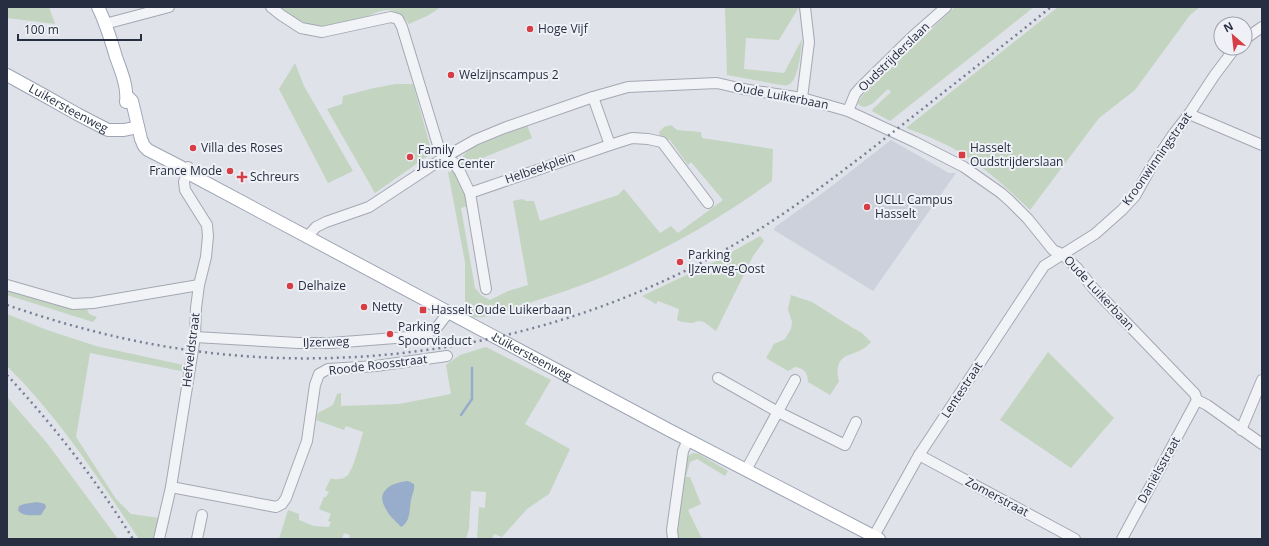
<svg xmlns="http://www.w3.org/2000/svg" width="1269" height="546" font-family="'Open Sans',sans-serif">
<rect width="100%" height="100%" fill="#dfe2e9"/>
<!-- built -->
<polygon fill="#cdd1db" points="891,140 949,173 956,173 873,291 774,230 775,227 824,192"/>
<!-- green -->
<g fill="#c3d4c0">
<polygon points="7,7 49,7 55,24 7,18"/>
<path d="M281,7H441L429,15L409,24C404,17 398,11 389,10C381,9 371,15 363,18C332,30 306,31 281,7Z"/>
<path d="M725,7H799L779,40L746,38L744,69L784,73L802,39C801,50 799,81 788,85C786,86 783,85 781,85L727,75Z"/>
<polygon points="955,7 1034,7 890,121 872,111 873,109 891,92 888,89 872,104 864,107 859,105 858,102 866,91"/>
<path d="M1058,7H1200L1190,15L1135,90L1099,118L1030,210C1010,191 990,172 967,157C951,145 925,135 906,128Z"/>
<polygon points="295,63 304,86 353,171 328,183 279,89"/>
<polygon points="396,84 413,84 432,153 375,193 327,109 342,104 343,96 374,88"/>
<path d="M527,125L532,138L465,165L462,164L461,160C464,153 469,150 476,146Z"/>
<path d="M671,125L677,130L701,132L702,138L773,149L772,181C716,222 655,256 590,282C572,289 553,295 535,301C523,305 482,322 471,316C469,315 466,311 465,310V262L448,172L456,171L463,187L468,206L461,208L475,288L481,295L490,300L508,291L528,285L513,201L522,199L526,201H534L540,221L618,195L624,189L660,233L671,226L678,233L723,200L691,162L688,165L670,140L660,137L659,132L664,127Z"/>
<polygon points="760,236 764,241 753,256 716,331 704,322 698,321 692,323 682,322 677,320 679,309 658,301 656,304 642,296 716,261"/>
<polygon points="7,288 72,308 87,309 89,314 97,317 93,322 7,295"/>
<path d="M791,295L812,302L853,328L862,333L871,342C868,345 865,348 861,350C858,352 853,353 849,355C837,359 836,370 839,381L830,395L808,382C808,373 804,368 795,367L788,371L766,358L774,344L785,339L791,329L792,322L788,309Z"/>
<path d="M7,314L47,330L96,346L188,366L186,372L90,353L76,437L116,499L131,514L160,518L156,539H139C98,478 59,417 7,366Z"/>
<path d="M486,347L551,380L525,424L570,449L549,494L527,509L502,537L494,534L492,539H477L479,507L485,508L486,492L471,491L469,528L466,539H369L366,538L365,539H355L349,537L350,535L344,533L342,539H279L288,510L299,514V520L314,526L329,527L331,522L328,521L331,514L319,509L324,497H326L329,492L325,490L331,478C336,481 344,479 348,475C354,467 360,443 363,432L346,426L344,430L316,420L318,413L333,405L337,394L341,393V406L399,404L451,394L446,365L460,355Z"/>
<polygon points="1048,352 1114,418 1071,468 1000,420"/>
<polygon points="7,397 47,443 118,539 7,539"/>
<polygon points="693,453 699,454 728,471 725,476 697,459 690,462 686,477 690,477 701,504 688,510 702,539 676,539 676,524 685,458"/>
</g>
<!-- water -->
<g fill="#98accb">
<path d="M408,481L414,484C415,490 412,494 411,500C409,510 411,521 401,527C396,521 389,516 386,509C374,491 393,482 408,481Z"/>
<path d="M37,502L45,504L46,507L41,515C33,515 22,517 18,510L19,506L24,504Z"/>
</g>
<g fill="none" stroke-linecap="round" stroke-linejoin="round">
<!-- stream -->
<polyline stroke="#98accb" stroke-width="2.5" points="461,415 472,399 472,368"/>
<!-- minor casing -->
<g stroke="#a4a8b3" stroke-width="12">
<g id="minor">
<polyline points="271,7 281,15 301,28 322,32 391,17 398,19 402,27 438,145 445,157 453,162 460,172 470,193 486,289"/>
<polyline points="105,24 169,7"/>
<polyline points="1245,39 1262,27"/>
<polyline points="593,97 610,145"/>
<polyline points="802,98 809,42 805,7"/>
<polyline points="848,111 855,94 861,87 912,37 946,7"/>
<polyline points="1189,114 1262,145"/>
<polyline points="470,193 610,145 632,138 648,139 662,142 708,203"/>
<polyline points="307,237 316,227 326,222 369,207 445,157 475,140 504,128 593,97 628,87 717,83 743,89 802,98 848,111 915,142 964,167 1001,193 1010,201 1028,219 1053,250 1062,254 1077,268 1094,289 1195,394 1197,400 1207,405 1262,444"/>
<polyline points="7,285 73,304 93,303 199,285"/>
<polyline points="195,337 298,343 331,343 408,337 435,330 448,313"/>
<polyline points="718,378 778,412 845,445 856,422"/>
<polyline points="1241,430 1262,380"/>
<polyline points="919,455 1075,539"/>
<polyline points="746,470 795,380"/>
<polyline points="171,487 276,507 282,504 286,498 307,441 315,385 319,374 328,369 376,366 447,356"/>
<polyline points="874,536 919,455 1044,266 1095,234 1122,210 1135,196 1150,169 1172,136 1189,114 1214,76 1235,48"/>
<polyline points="159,539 171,487 195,337 196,308 199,285 206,257 208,236 207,225 185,190 184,182 188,167"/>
<polyline points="197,539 202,515"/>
<polyline points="673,539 672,530 683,451 688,440"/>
<polyline points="1122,539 1197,400"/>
</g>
</g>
<!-- major casing -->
<g stroke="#9ea5b6" stroke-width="14">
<g id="major">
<path d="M98,7C106,23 111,40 116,57C121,71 128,87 126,102"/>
<path id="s1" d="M7,75L47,97L77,114L108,130H124L138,127"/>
<path id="s2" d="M127,96L132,101L141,139L144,146L148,150L181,167L186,172L669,430L879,539"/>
</g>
</g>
<!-- minor -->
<use href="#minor" stroke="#f2f3f7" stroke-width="10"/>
<!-- major -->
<use href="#major" stroke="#fff" stroke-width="12"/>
<!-- rail -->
<g stroke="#787f94" stroke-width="2.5" stroke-dasharray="2 4" stroke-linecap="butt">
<path d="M7,305C62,324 117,339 175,348C368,379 574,340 742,240C802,204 856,161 911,118C958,81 1005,44 1051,7"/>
<path d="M7,375C54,426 96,480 133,539"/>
</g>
</g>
<!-- markers -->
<g fill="#d63d44" stroke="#eff1f7" stroke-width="1.5">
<circle cx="530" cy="29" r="4"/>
<circle cx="451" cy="75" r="4"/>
<circle cx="193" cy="148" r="4"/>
<rect x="958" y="151" width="8" height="8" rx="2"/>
<circle cx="410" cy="157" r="4"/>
<circle cx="230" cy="171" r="4"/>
<path d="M240 171h4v4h4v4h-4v4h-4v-4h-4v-4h4z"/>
<circle cx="867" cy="207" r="4"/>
<circle cx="680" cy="262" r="4"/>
<circle cx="290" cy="286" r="4"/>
<circle cx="364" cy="307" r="4"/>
<rect x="419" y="306" width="8" height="8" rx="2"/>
<circle cx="390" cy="334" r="4"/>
</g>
<g text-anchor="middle" stroke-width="4" stroke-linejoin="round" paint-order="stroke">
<!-- poi labels -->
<g font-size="12" fill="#272e41" stroke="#eff1f7" text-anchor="start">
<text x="538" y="33">Hoge Vijf</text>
<text x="459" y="79">Welzijnscampus 2</text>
<text x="201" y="152">Villa des Roses</text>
<text x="970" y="152">Hasselt<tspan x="970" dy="14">Oudstrijderslaan</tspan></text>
<text x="418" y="154">Family<tspan x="418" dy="14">Justice Center</tspan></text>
<text x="222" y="175" text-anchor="end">France Mode</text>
<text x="250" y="181">Schreurs</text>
<text x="875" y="204">UCLL Campus<tspan x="875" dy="14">Hasselt</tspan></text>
<text x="688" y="259">Parking<tspan x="688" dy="14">IJzerweg-Oost</tspan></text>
<text x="298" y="290">Delhaize</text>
<text x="372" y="311">Netty</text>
<text x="431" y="314">Hasselt Oude Luikerbaan</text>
<text x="398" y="331">Parking<tspan x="398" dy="14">Spoorviaduct</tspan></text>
</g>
<!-- street labels -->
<g font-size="12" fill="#272e41" stroke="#eff1f7">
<text transform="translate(894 57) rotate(-44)" y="4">Oudstrijderslaan</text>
<text transform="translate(781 96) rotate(11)" y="4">Oude Luikerbaan</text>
<text dy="4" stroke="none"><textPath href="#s1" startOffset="70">Luikersteenweg</textPath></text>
<text transform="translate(1157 159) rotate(-55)" y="4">Kroonwinningstraat</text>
<text transform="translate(540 168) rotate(-19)" y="4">Helbeekplein</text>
<text transform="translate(1099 293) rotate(47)" y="4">Oude Luikerbaan</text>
<text transform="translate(326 342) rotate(-2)" y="4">IJzerweg</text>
<text transform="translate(191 350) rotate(-83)" y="4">Hefveldstraat</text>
<text dy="4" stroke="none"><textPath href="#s2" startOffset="496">Luikersteenweg</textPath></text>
<text transform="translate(378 365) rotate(-7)" y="4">Roode Roosstraat</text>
<text transform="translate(962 390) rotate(-57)" y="4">Lentestraat</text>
<text transform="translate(1159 470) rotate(-61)" y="4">Daniëlsstraat</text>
<text transform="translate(997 497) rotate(28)" y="4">Zomerstraat</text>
</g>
</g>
<!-- border -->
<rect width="1269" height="546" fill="none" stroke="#272e41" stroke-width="16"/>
<!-- north arrow -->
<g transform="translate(1233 36) rotate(332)"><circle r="19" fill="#eff1f7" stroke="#9fa3ae"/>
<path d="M0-3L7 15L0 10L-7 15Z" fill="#d63d44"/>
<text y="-6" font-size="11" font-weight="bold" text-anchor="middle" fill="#272e41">N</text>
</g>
<!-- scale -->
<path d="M18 34v6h123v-6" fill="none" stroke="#272e41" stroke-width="2"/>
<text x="24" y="34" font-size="12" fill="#272e41" stroke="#eff1f7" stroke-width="3" paint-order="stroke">100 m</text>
</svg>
